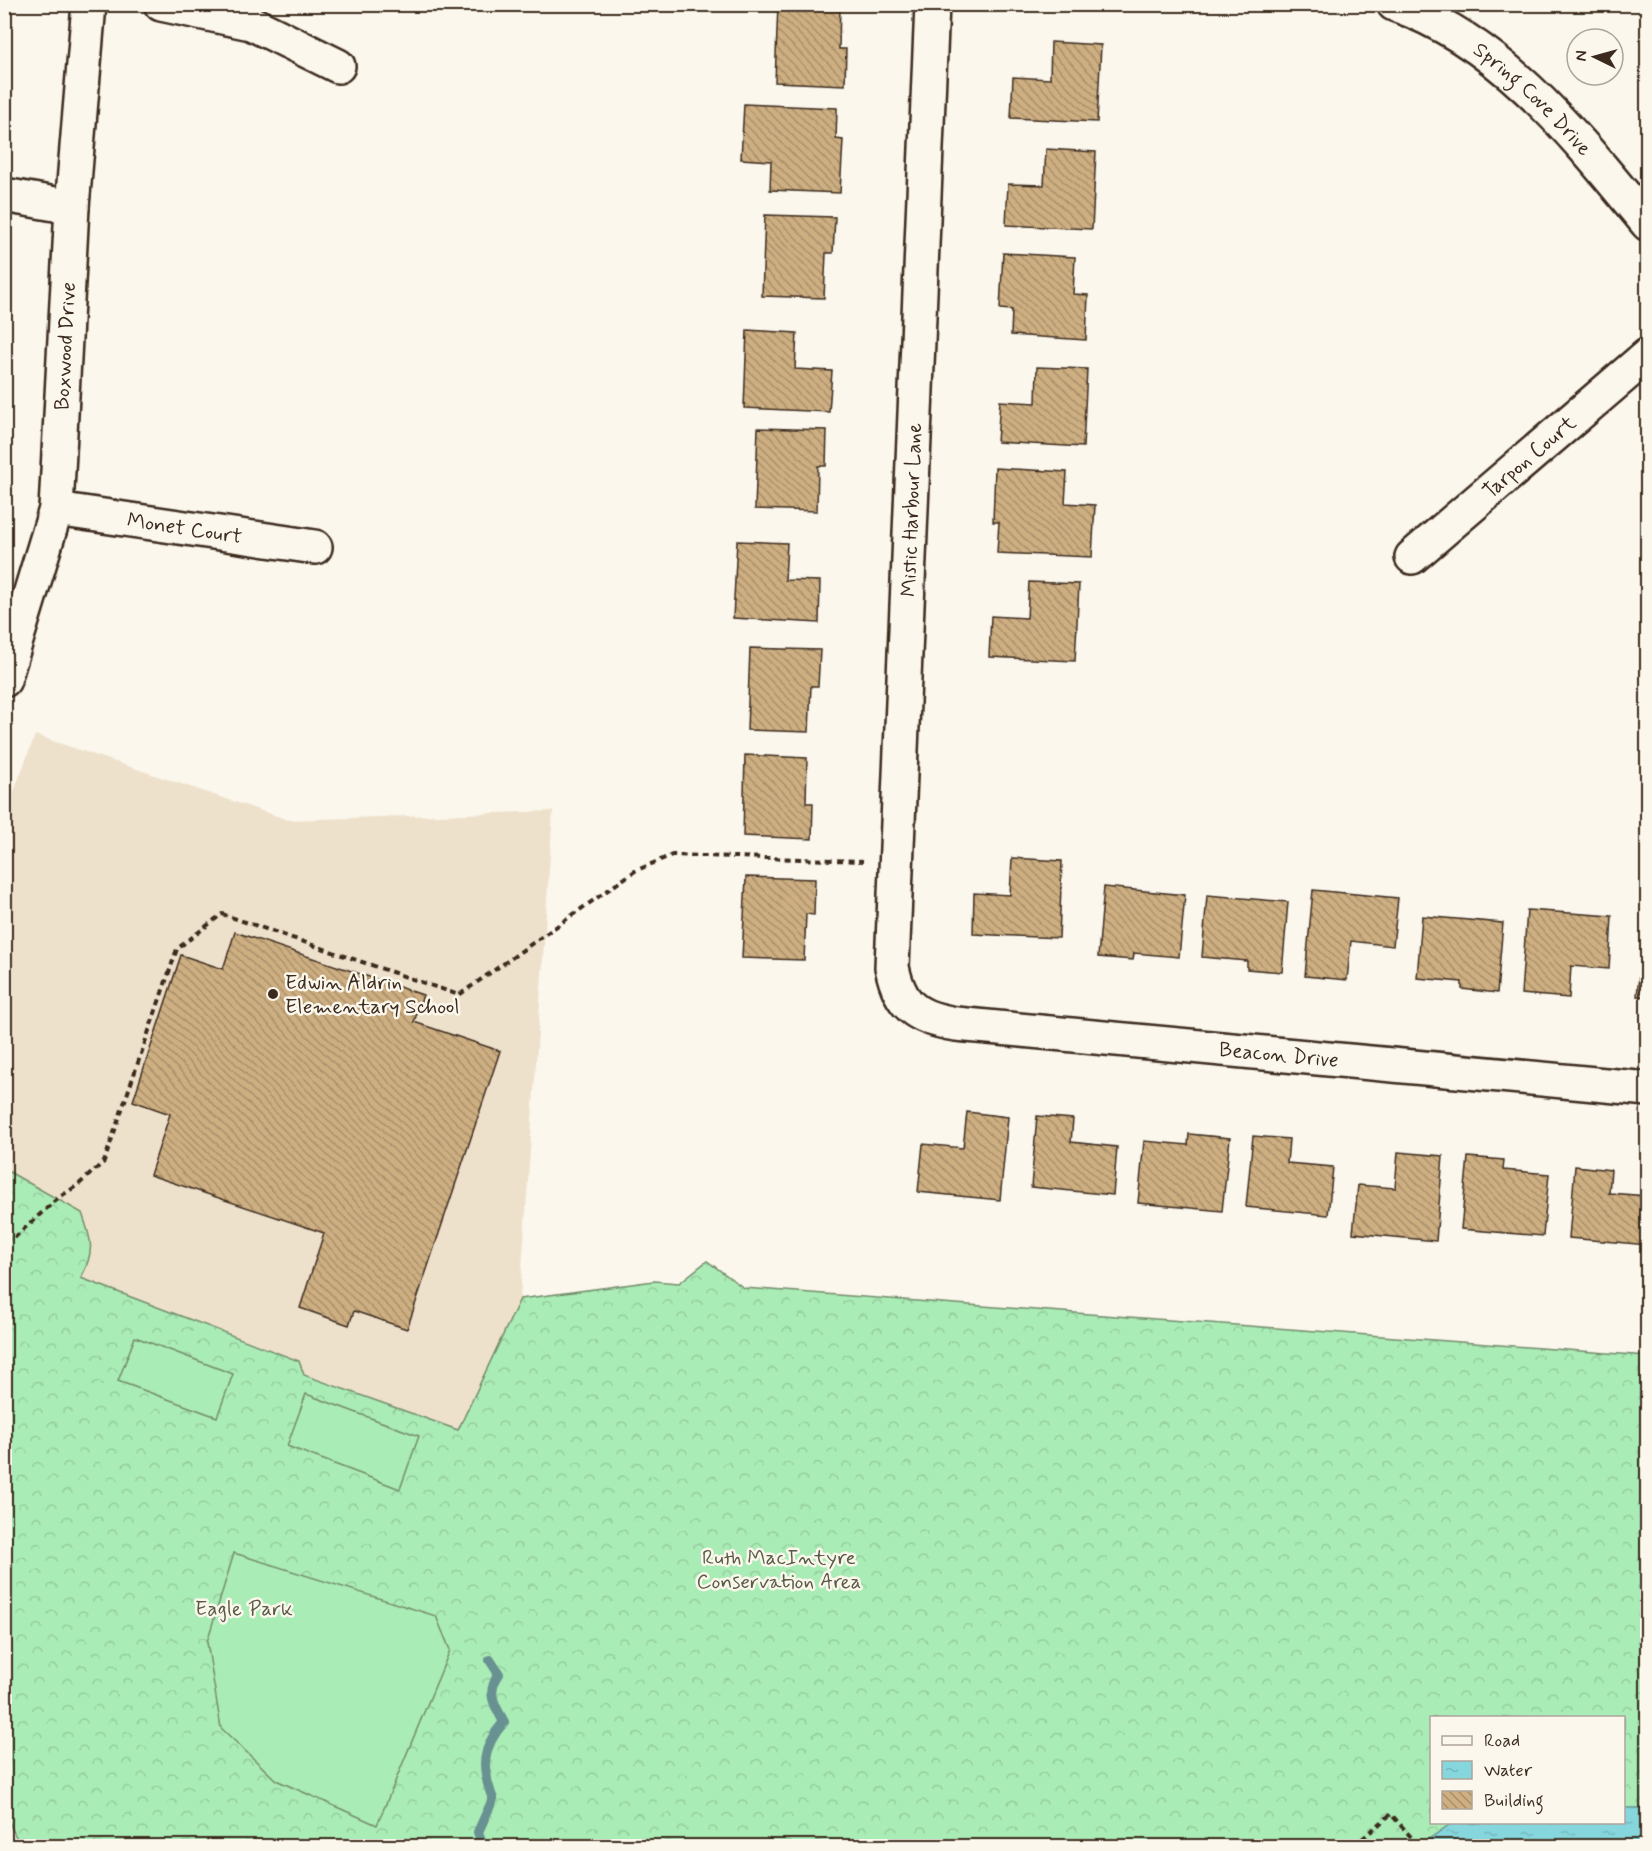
<svg xmlns="http://www.w3.org/2000/svg" width="1652" height="1851" font-family="Mynerve,sans-serif">
<defs>
<pattern id="forest-crowns" width="20" height="18" patternUnits="userSpaceOnUse" patternTransform="scale(1.5)"><rect width="20" height="18" fill="#aaecb6"/><path d="M2 6a3 3 0 1 1 6 0M12 15a3 3 0 1 1 6 0" fill="none" stroke="#93cb9c"/></pattern>
<pattern id="water-ripples" width="26" height="14" patternUnits="userSpaceOnUse" patternTransform="scale(1.5)"><rect width="26" height="14" fill="#85d6dd"/><path d="M2 4q2-2 4 0t4 0M15 11q2-2 4 0t4 0" fill="none" stroke="#74b8bd"/></pattern>
<pattern id="building-back-hatch" width="6" height="6" patternUnits="userSpaceOnUse" patternTransform="scale(1.5)"><rect width="6" height="6" fill="#ceaf82"/><path d="M-1 5l2 2M0 0l6 6M5-1l2 2" fill="none" stroke="#a88f6a"/></pattern>
</defs>
<rect width="100%" height="100%" fill="#fbf7ec"/>
<filter id="ink" filterUnits="userSpaceOnUse"><feTurbulence type="fractalNoise" baseFrequency=".0167" numOctaves="2"/><feDisplacementMap in="SourceGraphic" scale="12" xChannelSelector="R" yChannelSelector="G"/><feConvolveMatrix kernelMatrix="1 2 1 2 8 2 1 2 1" color-interpolation-filters="sRGB"/></filter>
<g filter="url(#ink)">
<!-- built -->
<polygon fill="#eee1cc" points="35,735 289,820 553,811 520,1299 458,1430 304,1374 299,1361 81,1278 82,1213 5,1169 4,818"/>
<!-- forest -->
<path fill="url(#forest-crowns)" stroke="#728b6a" stroke-width="1.5" fill-rule="evenodd" d="M4,1169L82,1213C92,1241 95,1251 81,1278L299,1361L304,1375L458,1430L520,1299L654,1281L679,1283L707,1261L744,1288L1647,1356V1846H20L4,1811ZM1432,1718H1624V1822H1432Z"/>
<!-- pitch -->
<g fill="#aaecb6" stroke="#728b6a" stroke-width="1.5">
<polygon points="135,1337 233,1374 217,1417 118,1381"/>
<polygon points="306,1394 419,1436 400,1489 287,1446"/>
<polygon points="234,1553 436,1616 450,1650 377,1825 276,1780 221,1728 207,1642"/>
</g>
<!-- water -->
<polygon fill="url(#water-ripples)" stroke="#679191" stroke-width="1.5" points="1624,1808 1647,1808 1647,1846 1419,1846 1452,1823 1624,1822"/>
<g fill="none" stroke-linecap="round" stroke-linejoin="round">
<!-- stream -->
<path stroke="#679191" stroke-width="10" d="M483,1846L478,1832L493,1799C481,1768 481,1748 504,1722C494,1704 486,1693 499,1674L490,1660"/>
</g>
<!-- building -->
<g fill="url(#building-back-hatch)" stroke="#3b2a1e" stroke-width="1.5">
<polygon points="778,4 840,4 839,49 846,49 845,85 775,82"/>
<polygon points="1051,42 1101,45 1097,122 1011,118 1013,77 1050,79"/>
<polygon points="744,104 837,108 836,139 843,140 840,193 770,190 771,161 741,159"/>
<polygon points="1046,149 1096,152 1092,229 1006,225 1008,184 1044,185"/>
<polygon points="765,215 835,217 833,253 826,253 824,298 762,296"/>
<polygon points="1003,253 1075,257 1073,294 1088,295 1086,340 1011,335 1012,310 1000,309"/>
<polygon points="747,330 797,333 795,369 832,371 829,412 744,408"/>
<polygon points="1037,367 1087,369 1083,447 997,442 1000,401 1036,403"/>
<polygon points="758,428 827,430 826,466 818,466 817,511 755,509"/>
<polygon points="995,468 1067,472 1065,503 1095,505 1092,557 997,553 999,522 993,522"/>
<polygon points="737,541 787,543 785,580 820,581 819,623 733,618"/>
<polygon points="1029,582 1079,584 1075,661 989,657 991,616 1027,618"/>
<polygon points="750,648 820,650 818,686 811,686 809,732 747,730"/>
<polygon points="745,755 807,758 806,803 813,803 812,839 743,836"/>
<polygon points="1012,858 1062,861 1059,938 973,934 974,893 1010,895"/>
<polygon points="746,877 815,879 814,915 806,914 804,960 742,958"/>
<polygon points="1104,887 1185,895 1179,957 1134,953 1133,960 1098,957"/>
<polygon points="1313,890 1398,898 1393,946 1351,941 1347,980 1305,976"/>
<polygon points="1207,895 1288,902 1282,972 1247,969 1247,961 1202,957"/>
<polygon points="1527,910 1612,916 1609,969 1571,966 1569,998 1521,994"/>
<polygon points="1422,916 1503,923 1497,993 1462,989 1462,982 1417,978"/>
<polygon points="235,932 423,995 414,1022 500,1051 407,1329 354,1311 349,1325 300,1308 324,1233 150,1175 170,1114 133,1101 181,955 223,969"/>
<polygon points="1643,935 1648,935 1648,997 1637,996"/>
<polygon points="967,1112 1008,1117 1000,1200 918,1192 923,1144 963,1148"/>
<polygon points="1037,1116 1073,1119 1071,1142 1117,1147 1113,1195 1031,1187"/>
<polygon points="1189,1134 1230,1138 1222,1211 1138,1203 1144,1141 1188,1145"/>
<polygon points="1253,1136 1289,1139 1287,1163 1333,1167 1328,1215 1246,1207"/>
<polygon points="1398,1152 1443,1156 1436,1241 1353,1233 1358,1185 1395,1188"/>
<polygon points="1468,1157 1504,1160 1503,1170 1549,1174 1543,1236 1461,1229"/>
<polygon points="1575,1166 1611,1170 1609,1193 1648,1196 1648,1245 1569,1238"/>
</g>
<g fill="none" stroke-linecap="round" stroke-linejoin="round">
<!-- street casing -->
<g stroke="#3b2a1e" stroke-width="38">
<g id="street">
<polyline points="161,4 251,23 338,66"/>
<path id="s1" d="M932,4L892,967C900,1007 917,1018 956,1024L1648,1089"/>
<path id="s2" d="M1394,4C1503,42 1577,138 1648,224"/>
<polyline points="4,195 72,207"/>
<path id="s3" d="M56,509L315,547"/>
<path id="s4" d="M1412,557L1648,355"/>
<path id="s5" d="M4,680L56,509L72,207L89,4"/>
</g>
</g>
<!-- path -->
<g stroke="#3b2a1e" stroke-width="4" stroke-dasharray="6 4.5" stroke-linecap="butt">
<polyline points="4,1239 14,1238 58,1198 78,1185 104,1162 177,949 222,914 459,995 635,871 672,855 863,861"/>
<polyline points="1354,1846 1391,1814 1411,1837"/>
</g>
<!-- street -->
<use href="#street" stroke="#fbf7ec" stroke-width="33"/>
</g>
</g>
<!-- markers -->
<circle fill="#3b2a1e" stroke="#fbf7ec" stroke-width="2" cx="273" cy="994" r="6"/>
<g text-anchor="middle" stroke-width="5" stroke-linejoin="round" paint-order="stroke">
<!-- street labels -->
<g font-size="21" fill="#3b2a1e" stroke="#fbf7ec">
<text dy="7" stroke="none"><textPath href="#s2" startOffset="170">Spring Cove Drive</textPath></text>
<text dy="7" stroke="none"><textPath href="#s5" startOffset="342">Boxwood Drive</textPath></text>
<text dy="7" stroke="none"><textPath href="#s4" startOffset="154">Tarpon Court</textPath></text>
<text transform="translate(911 510) rotate(-88)" y="7">Mistic Harbour Lane</text>
<text dy="7" stroke="none"><textPath href="#s3" startOffset="130">Monet Court</textPath></text>
<text dy="7" stroke="none"><textPath href="#s1" startOffset="1382">Beacon Drive</textPath></text>
</g>
<!-- poi labels -->
<g font-size="21" fill="#3b2a1e" stroke="#fbf7ec" text-anchor="start">
<text x="285" y="989">Edwin Aldrin<tspan x="285" dy="24">Elementary School</tspan></text>
</g>
<!-- park labels -->
<g font-size="21" fill="#575a44" stroke="#fbf7ec">
<text x="779" y="1564">Ruth MacIntyre<tspan x="779" dy="24">Conservation Area</tspan></text>
<text x="244" y="1615">Eagle Park</text>
</g>
</g>
<!-- margin -->
<rect width="1652" height="1851" fill="none" stroke="#fbf7ec" stroke-width="24"/>
<rect x="12" y="12" width="1628" height="1827" fill="none" stroke="#3b2a1e" stroke-width="2" filter="url(#ink)"/>
<!-- legend -->
<rect x="1430" y="1716" width="195" height="108" fill="#fbf7ec" stroke="#aea59a" stroke-width="1.5"/>
<rect x="1442" y="1736" width="30" height="9" fill="#fbf7ec" stroke="#aea59a" stroke-width="1.5"/>
<text x="1484" y="1746" font-size="18" fill="#3b2a1e">Road</text>
<rect x="1442" y="1761" width="30" height="18" fill="url(#water-ripples)" stroke="#aea59a" stroke-width="1.5"/>
<text x="1484" y="1776" font-size="18" fill="#3b2a1e">Water</text>
<rect x="1442" y="1791" width="30" height="18" fill="url(#building-back-hatch)" stroke="#aea59a" stroke-width="1.5"/>
<text x="1484" y="1806" font-size="18" fill="#3b2a1e">Building</text>
<!-- north arrow -->
<g transform="translate(1595 57) rotate(275)"><circle r="28" fill="#fbf7ec" stroke="#aea59a" stroke-width="1.5"/>
<path d="M0-4.5L10 22L0 15L-10 22Z" fill="#3b2a1e"/>
<text y="-9" font-size="16" font-weight="bold" text-anchor="middle" fill="#3b2a1e">N</text>
</g>
</svg>
